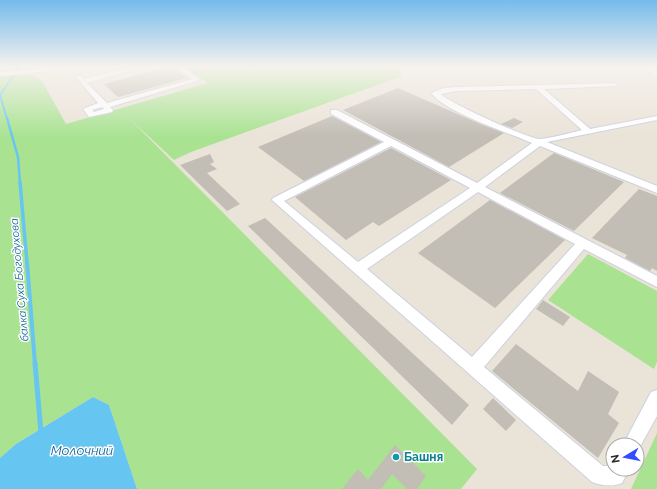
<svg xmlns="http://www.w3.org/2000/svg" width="657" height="489" font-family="Raleway,sans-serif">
<rect width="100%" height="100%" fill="#eae3d8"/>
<!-- green -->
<g fill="#a9e392">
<polygon points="184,67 398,67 402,76 191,152 174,160 130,119 477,469 461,489 137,489 109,405 93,397 16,444 0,458 0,77 32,75 42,81 66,124 208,83"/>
<polygon points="588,254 657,291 657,362 654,369 548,300"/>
<polygon points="657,433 657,489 631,489"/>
</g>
<!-- water -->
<polygon fill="#66c5f1" points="93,397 109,405 137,489 0,489 0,458 16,444"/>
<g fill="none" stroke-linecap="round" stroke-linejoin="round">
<!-- stream-far4 -->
<g stroke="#66c5f1" stroke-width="2">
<polyline points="16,70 18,67"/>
<polyline points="7,119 0,95 13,76"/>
</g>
<!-- stream-far3 -->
<polyline stroke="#66c5f1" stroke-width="2.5" points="7,118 18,157 20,183"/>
<!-- stream-far2 -->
<polyline stroke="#66c5f1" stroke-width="3.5" points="20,182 27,263"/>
<!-- stream-far1 -->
<polyline stroke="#66c5f1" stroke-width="4" points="27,262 35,364"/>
<!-- stream -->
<polyline stroke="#66c5f1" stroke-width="5" points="35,363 41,433"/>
</g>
<!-- building -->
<g fill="#c2bdb5">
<polygon points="167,67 172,67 187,78 118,97 104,84"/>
<polygon points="398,88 478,123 504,133 449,167 343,110"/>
<polygon points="332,116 381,142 304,181 258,147"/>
<polygon points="514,118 523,122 512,128 501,124"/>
<polygon points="391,148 451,180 379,226 373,222 346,240 295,197"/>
<polygon points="554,153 624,182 574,231 500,193"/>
<polygon points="210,154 214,162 210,164 217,169 207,173 240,204 227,211 180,165"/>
<polygon points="639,189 657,196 657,271 652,268 650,271 625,258 627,255 592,238"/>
<polygon points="490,200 565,240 495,308 418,253"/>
<polygon points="265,218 469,405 452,425 248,226"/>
<polygon points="543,300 570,317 563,326 536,309"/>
<polygon points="516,344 578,391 588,371 619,392 608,414 619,423 598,458 492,371"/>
<polygon points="493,398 516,420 506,431 483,409"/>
<polygon points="395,445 426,476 417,489 407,489 392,474 381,489 342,489 358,469 368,480"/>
</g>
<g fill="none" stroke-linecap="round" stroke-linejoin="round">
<!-- minor casing -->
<g stroke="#cdd0e1" stroke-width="2">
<g id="minor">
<polygon points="59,67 94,67 0,76 0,72"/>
<path d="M131,67H143L87,83L107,103L192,79L176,67H184L200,80L110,107L113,110L112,112L89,117L83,109L98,103L76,77L77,76H81L84,79ZM102,107L104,109L94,112L92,110Z"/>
<polygon points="642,67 650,67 657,72 657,77"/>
<path d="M615,83L618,85L617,86L544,89L590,129L657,116V120L547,142L657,186V193L540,146L485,187L657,276V287L584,249L484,367L603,466H610L613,462V469H629L622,483C612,487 602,486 592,482L272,200L273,198L384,142L331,114V110H337L477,183L532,143C507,132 449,114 432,94L433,92L444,88L456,87ZM536,89L582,130C569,133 553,138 539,139C529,139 449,103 441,94L456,91ZM391,146L470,188L358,262L284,201ZM478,192L575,244L472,357L367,269Z"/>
<polygon points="657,390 657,416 637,452 637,445 623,445 651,392"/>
</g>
</g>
<!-- minor -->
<use href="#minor" fill="#fff" fill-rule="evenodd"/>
</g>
<!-- sky -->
<linearGradient id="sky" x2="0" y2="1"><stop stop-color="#74bbec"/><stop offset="0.49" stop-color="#f6f2ed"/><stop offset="1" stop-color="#f6f2ed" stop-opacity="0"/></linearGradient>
<rect width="657" height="136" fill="url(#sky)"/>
<!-- markers -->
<circle fill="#0f9aa8" stroke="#fff" stroke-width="1.5" cx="396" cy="457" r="4"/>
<g text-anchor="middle" stroke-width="3" stroke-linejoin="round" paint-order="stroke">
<!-- water labels -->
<g font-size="11" font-style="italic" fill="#0a6098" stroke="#fff">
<text transform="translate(19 280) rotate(-95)" y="4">балка Суха Богодухова</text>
</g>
<!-- near-culture labels -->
<g font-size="12" font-weight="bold" fill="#0d838f" stroke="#fff" text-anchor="start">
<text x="404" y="461">Башня</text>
</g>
<!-- near-water labels -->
<g font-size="13" font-style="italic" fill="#0a6098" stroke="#fff">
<text x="82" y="455">Молочний</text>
</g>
</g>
<!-- north arrow -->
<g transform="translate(625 457) rotate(260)"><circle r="19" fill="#ffffff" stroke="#a9a9a9"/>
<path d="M0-3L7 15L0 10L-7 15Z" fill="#314dfe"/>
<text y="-6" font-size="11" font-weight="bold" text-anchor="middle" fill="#272727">N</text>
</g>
</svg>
